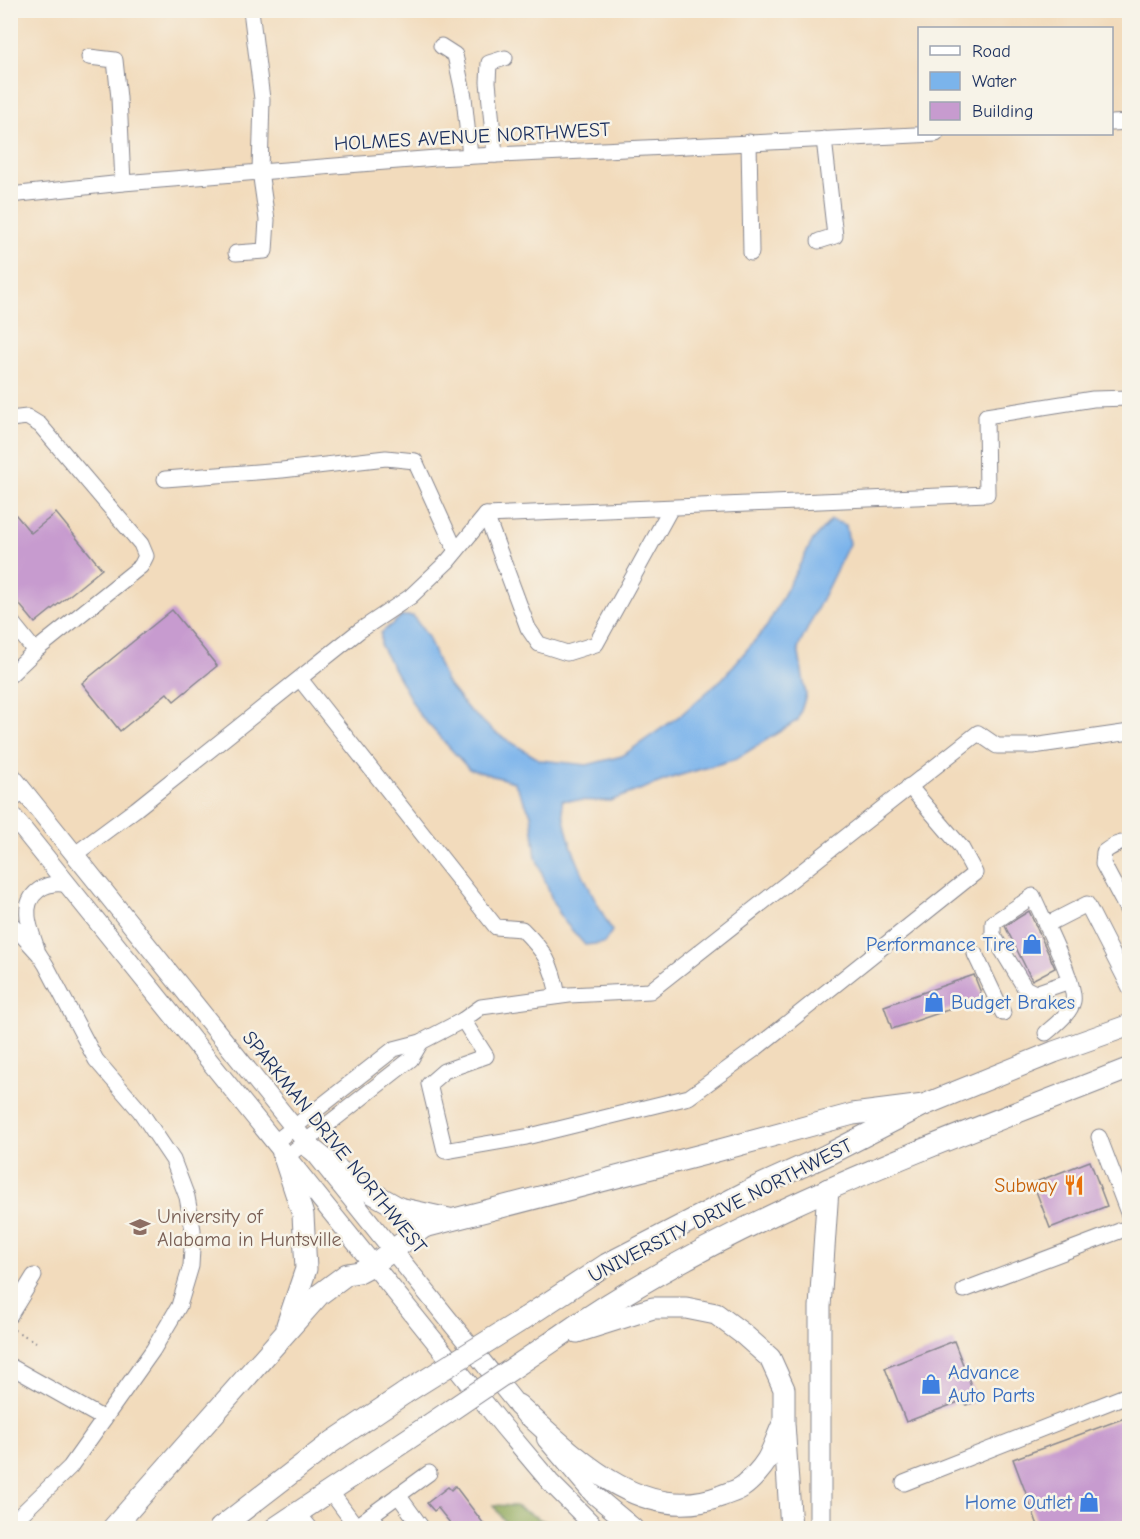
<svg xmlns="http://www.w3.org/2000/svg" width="1140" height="1539" font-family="'Comic Neue',sans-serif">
<rect width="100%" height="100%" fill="#f7f3e8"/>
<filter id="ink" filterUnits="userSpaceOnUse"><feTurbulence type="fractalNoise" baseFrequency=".0167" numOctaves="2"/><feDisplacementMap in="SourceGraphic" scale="12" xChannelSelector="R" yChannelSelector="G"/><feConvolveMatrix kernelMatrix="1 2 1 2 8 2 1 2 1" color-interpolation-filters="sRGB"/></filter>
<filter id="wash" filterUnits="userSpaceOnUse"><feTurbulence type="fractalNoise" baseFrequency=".008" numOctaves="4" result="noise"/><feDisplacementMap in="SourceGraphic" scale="24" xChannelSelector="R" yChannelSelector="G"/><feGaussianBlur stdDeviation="1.35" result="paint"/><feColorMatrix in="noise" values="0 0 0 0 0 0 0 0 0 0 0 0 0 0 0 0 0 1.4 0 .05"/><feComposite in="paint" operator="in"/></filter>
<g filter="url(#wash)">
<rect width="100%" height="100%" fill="#f2dbbc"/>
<!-- forest -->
<polygon fill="#8fa85a" stroke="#556c5c" stroke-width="1.5" points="493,1505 515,1506 557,1528 509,1528"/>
<!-- water -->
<path fill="#7bb4eb" stroke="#4b72a4" stroke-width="1.5" d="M831,520L846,525L849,544L798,648L806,695L798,720L736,759L674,777L610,801L562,800C563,842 592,894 612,931L604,943L585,945L564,921L553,902L536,857L531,814L514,782L469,769L419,714L381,646V633L402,616H413L428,637L446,682L468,709L496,733L540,760L587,765L622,756L682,714L723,678L767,626L813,540Z"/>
<g id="blocks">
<!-- building -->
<g fill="#c79bcf">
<polygon points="10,508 31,533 56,513 102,569 35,623 10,593"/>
<polygon points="172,610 217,666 174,701 167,693 120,731 82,683"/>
<polygon points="1029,911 1055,968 1032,980 1005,926"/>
<polygon points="974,975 983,998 892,1029 884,1006"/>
<polygon points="1090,1161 1107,1206 1050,1228 1033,1183"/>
<polygon points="954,1341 977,1401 966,1405 964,1400 906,1422 885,1368"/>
<polygon points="1130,1416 1130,1528 1039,1528 1013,1459"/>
<polygon points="455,1486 487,1528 454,1528 438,1508 434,1511 427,1503 448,1487 451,1490"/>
</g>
</g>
</g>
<g filter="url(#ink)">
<use href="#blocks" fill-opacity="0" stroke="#86858d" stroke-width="1.5"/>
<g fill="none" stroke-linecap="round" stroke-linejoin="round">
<!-- minor casing -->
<g stroke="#86858d" stroke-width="17">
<g id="minor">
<polyline points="441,46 455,55 464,97 470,156"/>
<polyline points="89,57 115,60 119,98 123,183"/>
<polyline points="1112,123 1130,122"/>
<polyline points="749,142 751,253"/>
<polyline points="495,155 488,82 489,63 505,58"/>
<polyline points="10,195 123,183 436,158 936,134"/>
<polyline points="819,241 835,236 824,139"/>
<polyline points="236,253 265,251 267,220 260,171 262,99 251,10"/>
<polyline points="10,419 27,417 40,425 141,544 146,556 141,566 35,651 10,675"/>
<polyline points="165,479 282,470 386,458 415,461 456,551"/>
<polyline points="486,515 528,628 539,644 567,653 596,644 671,508"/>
<polyline points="10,620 35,651"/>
<path d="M300,679L496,927L522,929C545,952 552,963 558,996"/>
<polyline points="10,802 24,791"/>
<path d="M1130,843C1120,841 1112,846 1104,852L1103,864L1130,915"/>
<polyline points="74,855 136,809 359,631 410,597 448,561 486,515 987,494 986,416 1093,399 1130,398"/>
<polyline points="10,922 39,954 46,965 96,1060 140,1111 173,1160 187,1197 193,1230 191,1266 179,1306 153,1350 70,1467 10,1525"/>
<polyline points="1046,925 1087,904 1130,988"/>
<path d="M37,949C34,939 29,928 28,917C25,893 46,880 68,885"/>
<polyline points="975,954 1003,1013"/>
<polyline points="463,1020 486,1056 444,1071 429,1084 445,1151 526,1137 689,1097 755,1049 975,873 961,847 909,786"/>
<path d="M1046,1033C1056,1024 1070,1014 1073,1001C1077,984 1041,915 1033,896L993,923V935L1025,988L1035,993L1070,981"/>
<polyline points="1099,1137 1130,1218"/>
<polyline points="274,1143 394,1049 421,1042 463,1020 481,1007 569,995 650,991 978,733 997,746 1033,746 1130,732"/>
<polyline points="286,1157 411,1059 421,1042"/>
<polyline points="964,1290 1130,1227"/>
<polyline points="10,1315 34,1276"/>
<polyline points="10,1366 104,1419"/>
<polyline points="904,1483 1130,1394"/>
<polyline points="330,1491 356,1526"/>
<polyline points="398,1495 422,1528"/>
<polyline points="298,1513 310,1528"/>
<polyline points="371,1515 381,1528"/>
<polyline points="355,1528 356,1526 429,1473"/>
</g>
</g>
<!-- major casing -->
<g stroke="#86858d" stroke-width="20">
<g id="major">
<polyline points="10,774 526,1416"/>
<polyline points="10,813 503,1426 550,1482 596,1528"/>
<polyline points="546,1439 592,1493 634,1528"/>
</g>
</g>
<!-- highway casing -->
<g stroke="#86858d" stroke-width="23">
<g id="highway">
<polyline points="309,1147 358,1185 399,1208 449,1219"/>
<polyline points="283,1154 303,1215 306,1269 287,1325"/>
<polyline points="525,1318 607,1264 754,1188 825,1156 924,1105 1054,1052 1130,1025"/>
<polyline points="577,1332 653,1308 686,1308 716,1314 743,1334 770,1358 784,1389 784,1423 791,1528"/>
<path d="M556,1339C730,1216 934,1146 1130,1068"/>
<path d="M518,1405C572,1454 641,1527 721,1496C728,1493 737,1491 742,1487C751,1481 762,1468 767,1460C773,1450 777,1437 782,1426"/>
<polyline points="113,1528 320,1294 347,1274 359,1272 374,1264 424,1227 709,1153 853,1114 924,1105"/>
<polyline points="220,1528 329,1444 405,1393"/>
<polyline points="275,1528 429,1425"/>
<polyline points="820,1528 820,1307 828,1189"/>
</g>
</g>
<!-- path -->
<polyline stroke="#86858d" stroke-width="2" stroke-dasharray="1.5 4.5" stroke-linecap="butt" points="14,1330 36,1342"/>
<!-- minor -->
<use href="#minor" stroke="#fff" stroke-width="15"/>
<!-- major -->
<use href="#major" stroke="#fff" stroke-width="18"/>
<!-- highway -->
<use href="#highway" stroke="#fff" stroke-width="21"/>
<!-- highway-bridge casing -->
<g stroke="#86858d" stroke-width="23" stroke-linecap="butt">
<g id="highway-bridge">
<polyline points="405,1393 525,1318"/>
<polyline points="429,1425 556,1339"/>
</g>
</g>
<!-- highway-bridge -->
<use href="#highway-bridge" stroke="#fff" stroke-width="21"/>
</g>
</g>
<!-- icons -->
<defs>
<g id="shop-bare" transform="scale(1.62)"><path d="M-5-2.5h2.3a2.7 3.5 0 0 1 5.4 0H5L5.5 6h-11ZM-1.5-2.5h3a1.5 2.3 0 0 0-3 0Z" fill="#3f7fe0" stroke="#f7f3e8" stroke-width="2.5" paint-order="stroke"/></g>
<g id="restaurant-bare" transform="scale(1.62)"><path d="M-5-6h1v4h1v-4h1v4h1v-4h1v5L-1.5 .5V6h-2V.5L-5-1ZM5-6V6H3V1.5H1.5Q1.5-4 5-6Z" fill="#e8710a" stroke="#f7f3e8" stroke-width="2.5" paint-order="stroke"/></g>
<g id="university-bare" transform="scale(1.62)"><path d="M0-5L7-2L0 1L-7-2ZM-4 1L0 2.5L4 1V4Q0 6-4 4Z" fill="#8d6e63" stroke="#f7f3e8" stroke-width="2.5" paint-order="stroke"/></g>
</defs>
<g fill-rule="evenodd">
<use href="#shop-bare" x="1032" y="944"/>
<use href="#shop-bare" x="934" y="1002"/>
<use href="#restaurant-bare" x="1074" y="1185"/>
<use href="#university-bare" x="140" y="1227"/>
<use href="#shop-bare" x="931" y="1384"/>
<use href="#shop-bare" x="1089" y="1502"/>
</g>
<g text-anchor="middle" stroke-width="5" stroke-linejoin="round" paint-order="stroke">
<!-- street labels -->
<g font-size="20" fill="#1b2f5e" stroke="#f7f3e8">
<text transform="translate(472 136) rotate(-3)" y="7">HOLMES AVENUE NORTHWEST</text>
<text transform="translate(335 1142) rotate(51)" y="7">SPARKMAN DRIVE NORTHWEST</text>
<text transform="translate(720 1210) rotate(-27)" y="7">UNIVERSITY DRIVE NORTHWEST</text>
</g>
<!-- shop labels -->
<g font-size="20" fill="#366cbe" stroke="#f7f3e8" text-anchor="end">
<text x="1015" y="951">Performance Tire</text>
<text x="951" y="1009" text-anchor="start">Budget Brakes</text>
<text x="948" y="1379" text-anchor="start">Advance<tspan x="948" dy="23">Auto Parts</tspan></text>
<text x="1072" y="1509">Home Outlet</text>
</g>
<!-- food labels -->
<g font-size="20" fill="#c56008" stroke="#f7f3e8" text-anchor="end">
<text x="1057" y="1192">Subway</text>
</g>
<!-- education labels -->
<g font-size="20" fill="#785e54" stroke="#f7f3e8" text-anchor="start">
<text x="157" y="1223">University of<tspan x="157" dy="23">Alabama in Huntsville</tspan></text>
</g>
</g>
<!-- margin -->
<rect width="1140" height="1539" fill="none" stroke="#f7f3e8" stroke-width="36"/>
<!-- legend -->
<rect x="918" y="27" width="195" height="108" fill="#f7f3e8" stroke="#9fa5b1" stroke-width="1.5"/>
<rect x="930" y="46" width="30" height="9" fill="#ffffff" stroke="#9fa5b1" stroke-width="1.5"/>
<text x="972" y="57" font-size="18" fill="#1b2f5e">Road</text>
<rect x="930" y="72" width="30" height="18" fill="#7bb4eb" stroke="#9fa5b1" stroke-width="1.5"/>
<text x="972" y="87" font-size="18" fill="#1b2f5e">Water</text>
<rect x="930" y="102" width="30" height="18" fill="#c79bcf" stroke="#9fa5b1" stroke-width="1.5"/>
<text x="972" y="117" font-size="18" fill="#1b2f5e">Building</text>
</svg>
